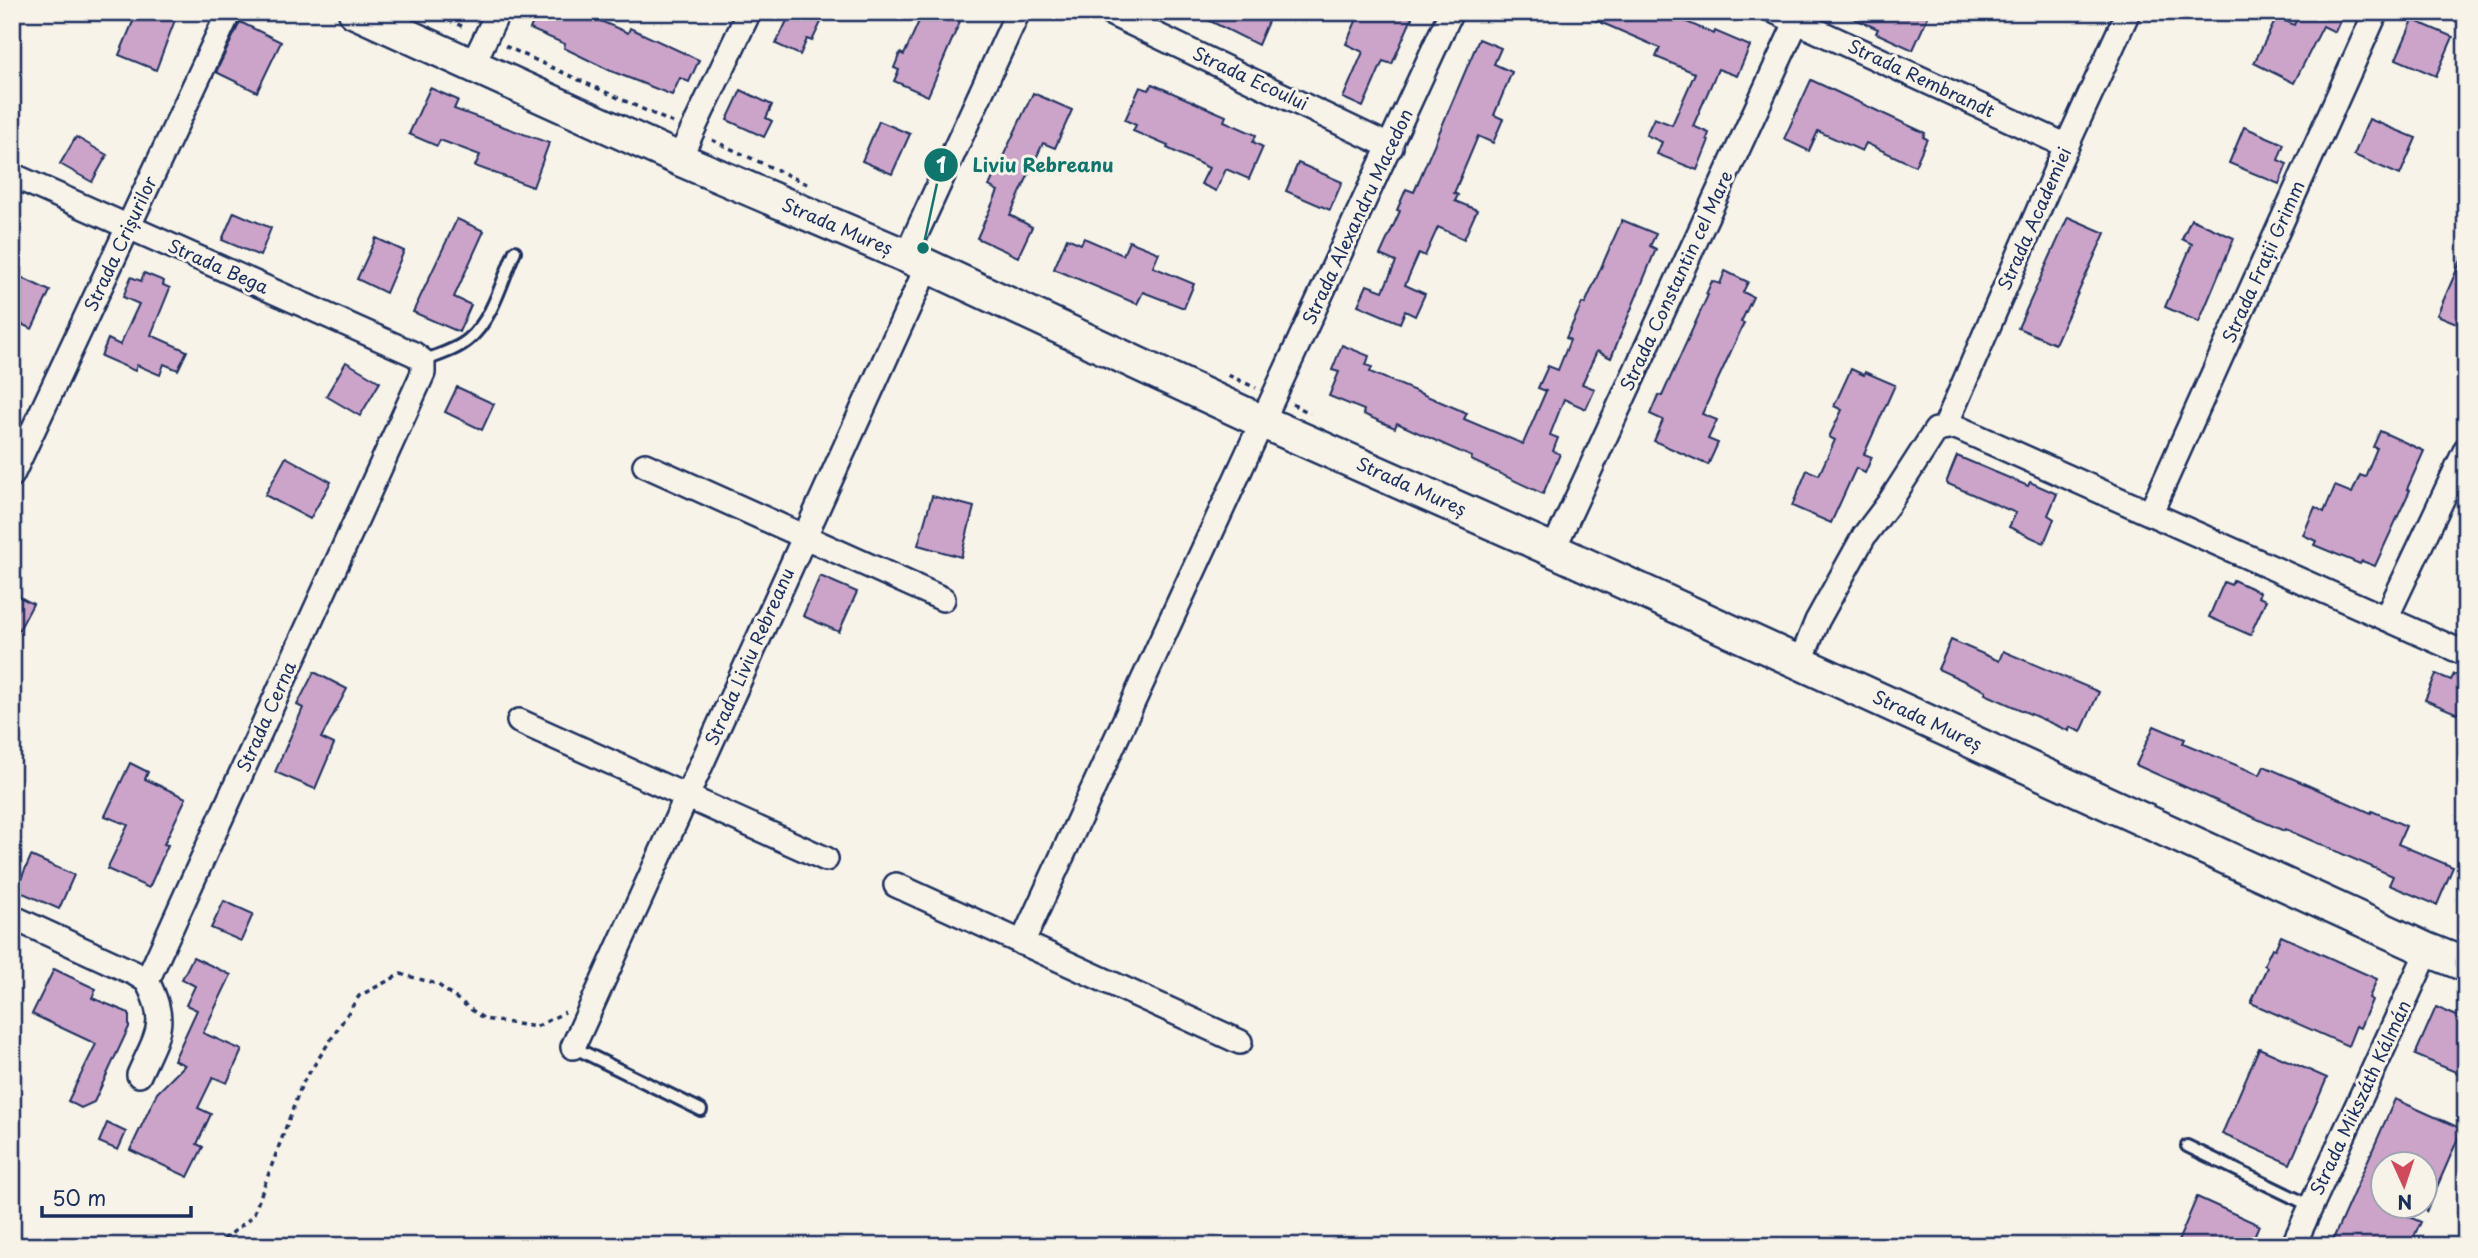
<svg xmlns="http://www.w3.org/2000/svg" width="2478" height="1258" font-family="'Playpen Sans',sans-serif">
<rect width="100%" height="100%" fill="#f7f3e8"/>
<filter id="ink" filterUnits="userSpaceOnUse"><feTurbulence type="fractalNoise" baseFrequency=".0143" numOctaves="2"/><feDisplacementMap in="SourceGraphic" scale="14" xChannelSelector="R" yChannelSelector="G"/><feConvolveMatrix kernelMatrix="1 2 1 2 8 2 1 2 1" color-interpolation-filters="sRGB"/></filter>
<g filter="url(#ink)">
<!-- building -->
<g fill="#cca4ca" stroke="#1b2f5e" stroke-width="2">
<polygon points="137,12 178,12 156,70 119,55"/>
<polygon points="537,12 580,12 628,33 630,28 699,60 689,82 680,78 672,95 611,71 564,48 565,44 530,29"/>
<polygon points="791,12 815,12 824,16 812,41 807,39 800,55 776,44"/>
<polygon points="923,12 964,12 928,96 894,81 899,70 894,68 900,53 904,55"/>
<polygon points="1192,12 1272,12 1258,45"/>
<polygon points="1360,12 1399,12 1412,18 1392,64 1383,61 1363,107 1343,98 1363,52 1346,44"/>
<polygon points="1577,12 1664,12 1714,34 1715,31 1750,46 1737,76 1718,69 1693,126 1709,133 1707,139 1709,140 1697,170 1657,154 1662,142 1646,135 1654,118 1672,125 1695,73 1656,57 1660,48"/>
<polygon points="1840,12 1930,12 1913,50 1876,33 1878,29"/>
<polygon points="2290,12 2344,12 2335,32 2323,26 2294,83 2254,63 2277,17 2294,25 2298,16"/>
<polygon points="2413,20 2453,37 2436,76 2396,59"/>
<polygon points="240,22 281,42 257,92 216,72"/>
<polygon points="1479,39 1501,48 1494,64 1512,72 1494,115 1503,119 1493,143 1478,136 1454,193 1458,195 1455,201 1477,210 1464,239 1438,227 1425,256 1419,253 1405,285 1425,294 1415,316 1405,311 1400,323 1358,305 1367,285 1383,291 1396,262 1380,255 1400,211 1397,210 1406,189 1414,192"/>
<polygon points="1811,80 1925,133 1923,137 1927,139 1915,166 1866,143 1862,151 1818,131 1809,151 1784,139"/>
<polygon points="1152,84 1226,116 1224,121 1256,135 1253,142 1263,147 1249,179 1226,169 1216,191 1201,184 1209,168 1167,148 1168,146 1133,131 1136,125 1125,120 1140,87 1149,90"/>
<polygon points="430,88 458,100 454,109 549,143 533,187 475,166 480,155 440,140 437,146 409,134"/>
<polygon points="741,90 772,105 766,118 772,121 764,137 727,120"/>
<polygon points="1033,93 1072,110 1055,148 1043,143 1010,215 1032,227 1018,257 977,238 998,191 989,186"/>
<polygon points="2369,119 2416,138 2400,175 2354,155"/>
<polygon points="879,121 910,134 892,174 862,161"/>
<polygon points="2244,127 2284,144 2278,160 2287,164 2279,184 2229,163"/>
<polygon points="76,137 107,155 92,182 60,164"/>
<polygon points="1298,163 1342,182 1330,210 1286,191"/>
<polygon points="234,212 271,228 260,256 222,240"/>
<polygon points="2068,217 2105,233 2055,344 2018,328"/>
<polygon points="457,219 484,231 454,297 471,305 459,332 413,312"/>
<polygon points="2191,219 2234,238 2199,322 2165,307 2192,244 2182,239"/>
<polygon points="1622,220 1656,234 1650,246 1656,249 1611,358 1597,351 1582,384 1595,389 1586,409 1564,399 1550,435 1558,438 1553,451 1560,454 1543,494 1471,460 1472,457 1397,423 1395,428 1363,414 1364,410 1329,396 1339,372 1332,370 1342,345 1369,356 1366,365 1372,367 1370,372 1467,413 1464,419 1523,444 1546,391 1538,388 1548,366 1558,370 1570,340 1566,338 1582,303 1585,304"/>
<polygon points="376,238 404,251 386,293 357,279"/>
<polygon points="1067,238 1081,244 1084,238 1123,255 1129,241 1159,253 1153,267 1194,284 1184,308 1143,292 1137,304 1054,269"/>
<polygon points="2466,249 2466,327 2437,315"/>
<polygon points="1725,271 1748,282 1743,292 1753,297 1741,322 1744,323 1702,414 1717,420 1708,439 1718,443 1708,465 1654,441 1663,420 1650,414 1658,395 1662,396 1708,295 1706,294 1712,281 1720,284"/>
<polygon points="12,273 50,291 32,329 12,320"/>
<polygon points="144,273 164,281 163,285 170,288 151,335 187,351 178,370 164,364 160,375 137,365 135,371 101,356 108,339 120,345 139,304 123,297 131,277 141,281"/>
<polygon points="346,362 380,382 360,416 326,396"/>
<polygon points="1851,369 1864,375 1865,372 1895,385 1864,454 1872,457 1865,473 1856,468 1831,523 1792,506 1807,470 1819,475 1835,440 1829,437 1842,410 1834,406"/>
<polygon points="457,387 494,404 482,430 445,412"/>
<polygon points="2380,431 2424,451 2407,489 2410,490 2375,566 2362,561 2360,564 2314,545 2316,541 2303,535 2315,507 2324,512 2335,486 2352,493 2360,475 2365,477 2377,448 2373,447"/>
<polygon points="1957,456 2028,486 2030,482 2057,494 2048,515 2054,519 2044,543 2009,527 2016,513 1946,483"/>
<polygon points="286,457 331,482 310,519 265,495"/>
<polygon points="932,496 974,507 961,557 918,545"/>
<polygon points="820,576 857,592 839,632 803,616"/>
<polygon points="2233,580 2260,592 2258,597 2266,600 2250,635 2209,617 2224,582 2231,585"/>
<polygon points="12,593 33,604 12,643"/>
<polygon points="1951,640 1999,661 2003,651 2099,692 2081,732 2070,727 2069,731 1985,694 1986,691 1938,669"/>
<polygon points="314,672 347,689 321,738 334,744 315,789 275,772 303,708 297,705"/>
<polygon points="2436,674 2451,680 2454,674 2466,679 2466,696 2458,714 2425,700"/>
<polygon points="2154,726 2185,739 2183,743 2260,775 2264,766 2371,813 2372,811 2406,826 2398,844 2453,867 2437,905 2389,885 2393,876 2285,829 2284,831 2136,765"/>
<polygon points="130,763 148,772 145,779 186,798 164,844 168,845 149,888 107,869 128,825 105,816"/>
<polygon points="31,856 74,875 59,909 16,890"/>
<polygon points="224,901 253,914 241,941 211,928"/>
<polygon points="2281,936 2377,979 2369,998 2372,1000 2360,1028 2356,1026 2348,1046 2251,1003 2267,967 2264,965 2272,948 2275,949"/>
<polygon points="193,957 231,975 203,1033 242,1050 227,1083 213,1077 198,1108 211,1114 197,1144 203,1147 188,1177 130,1150 157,1093 185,1065 174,1060 197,1010 186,1005 195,986 182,979"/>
<polygon points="54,969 96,989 92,998 129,1013 129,1027 94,1102 81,1108 68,1101 96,1044 32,1014"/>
<polygon points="2436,1007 2466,1020 2466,1056 2458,1073 2415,1055"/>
<polygon points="2259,1048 2327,1078 2290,1164 2222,1134"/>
<polygon points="2395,1099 2462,1129 2447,1164 2426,1212 2426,1164 2384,1164 2384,1206 2421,1222 2410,1246 2330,1246"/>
<polygon points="107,1123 126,1132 118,1150 99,1142"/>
<polygon points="2197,1197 2259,1225 2250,1246 2176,1246"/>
</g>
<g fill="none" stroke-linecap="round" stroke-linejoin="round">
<!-- lane casing -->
<g stroke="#1b2f5e" stroke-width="16">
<g id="lane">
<path d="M423,361C438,355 456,350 468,340C493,319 502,280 515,251"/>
<polyline points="573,1047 701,1110"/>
<polyline points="2187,1146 2311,1206"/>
</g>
</g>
<!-- street casing -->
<g stroke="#1b2f5e" stroke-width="28">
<g id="street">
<polyline points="1108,12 1391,147"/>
<polyline points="1776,12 2067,146"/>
<polyline points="472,66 498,12"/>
<polyline points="679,159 749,12"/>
<polyline points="12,175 414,354 423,361 423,373 147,981"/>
<polyline points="906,256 1018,12"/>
<polyline points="1945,427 2060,160 2128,12"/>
<polyline points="645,465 943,599"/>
<polyline points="12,475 229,12"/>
<polyline points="2151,512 2376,12"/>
<polyline points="1553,550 1801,12"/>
<polyline points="2386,618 2466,449"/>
<polyline points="1800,663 1817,621 1864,536 1889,503 1936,430 1956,427 2466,654"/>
<polyline points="519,721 826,859"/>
<polyline points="896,885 1240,1042"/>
<polyline points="12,917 134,973 147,981"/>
<polyline points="1022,943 1451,12"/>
<polyline points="573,1047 927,267"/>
<path d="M139,1075C157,1034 169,1024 147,981"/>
<polyline points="2293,1246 2428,950"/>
</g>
</g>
<!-- secondary casing -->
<g stroke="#1b2f5e" stroke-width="37">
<polyline id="secondary" points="355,12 679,159 906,256 1263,422 1553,550 2428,950 2466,965"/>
</g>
<!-- path -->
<g stroke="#1b2f5e" stroke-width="3.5" stroke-dasharray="5 5" stroke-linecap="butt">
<polyline points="430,12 466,28"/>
<polyline points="505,46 673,123"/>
<polyline points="712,140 807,184"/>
<polyline points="1228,375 1256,388"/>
<polyline points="1292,404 1310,413"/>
<polyline points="216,1246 253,1216 302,1084 359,996 401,974 437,984 484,1019 536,1027 565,1012"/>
</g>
<!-- lane -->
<use href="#lane" stroke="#f7f3e8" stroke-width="10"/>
<!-- street -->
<use href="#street" stroke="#f7f3e8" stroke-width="23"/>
<!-- secondary -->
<use href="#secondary" stroke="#f7f3e8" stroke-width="32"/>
</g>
</g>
<g text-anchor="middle" stroke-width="6" stroke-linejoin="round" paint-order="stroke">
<!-- street labels -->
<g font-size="18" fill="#1b2f5e" stroke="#f7f3e8">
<text transform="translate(1250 79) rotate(25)" y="6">Strada Ecoului</text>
<text transform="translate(1921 79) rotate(25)" y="6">Strada Rembrandt</text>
<text transform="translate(1358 217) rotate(-65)" y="6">Strada Alexandru Macedon</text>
<text transform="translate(2035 219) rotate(-66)" y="6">Strada Academiei</text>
<text transform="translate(837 227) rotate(23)" y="6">Strada Mureș</text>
<text transform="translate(121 244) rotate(-65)" y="6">Strada Crișurilor</text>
<text transform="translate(2264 262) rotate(-66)" y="6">Strada Frații Grimm</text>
<text transform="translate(218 267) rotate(24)" y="6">Strada Bega</text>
<text transform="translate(1677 281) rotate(-65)" y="6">Strada Constantin cel Mare</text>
<text transform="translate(1411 487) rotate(24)" y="6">Strada Mureș</text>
<text transform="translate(750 657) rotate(-66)" y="6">Strada Liviu Rebreanu</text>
<text transform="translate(267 717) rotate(-66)" y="6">Strada Cerna</text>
<text transform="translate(1927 721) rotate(25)" y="6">Strada Mureș</text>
<text transform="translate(2361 1098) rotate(-65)" y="6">Strada Mikszáth Kálmán</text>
</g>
</g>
<!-- callouts -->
<path fill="none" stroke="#0f766e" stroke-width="2.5" d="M923 248L941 165"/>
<g fill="#0f766e" stroke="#f7f3e8" stroke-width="2.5">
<circle cx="923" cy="248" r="7"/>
<circle cx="941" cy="165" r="18"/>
</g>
<g font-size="21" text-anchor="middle" font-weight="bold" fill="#fff">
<text x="941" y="173">1</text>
</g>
<g font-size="19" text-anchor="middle" font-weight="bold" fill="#0f766e" stroke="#f7f3e8" stroke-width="6" stroke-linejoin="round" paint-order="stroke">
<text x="1043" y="172">Liviu Rebreanu</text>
</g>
<!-- margin -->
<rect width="2478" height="1258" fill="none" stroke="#f7f3e8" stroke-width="42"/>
<rect x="21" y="21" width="2436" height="1216" fill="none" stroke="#1b2f5e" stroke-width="2.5" filter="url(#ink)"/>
<!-- north arrow -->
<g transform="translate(2404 1185) rotate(177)"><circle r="33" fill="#f7f3e8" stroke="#9fa5b1" stroke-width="2"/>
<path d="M0-5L12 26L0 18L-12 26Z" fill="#d1495b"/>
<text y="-10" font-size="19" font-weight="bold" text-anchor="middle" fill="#1b2f5e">N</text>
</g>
<!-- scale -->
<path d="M42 1206v10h149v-10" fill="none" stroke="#1b2f5e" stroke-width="3.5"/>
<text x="52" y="1206" font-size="21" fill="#1b2f5e" stroke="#f7f3e8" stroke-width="5" paint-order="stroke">50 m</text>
</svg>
